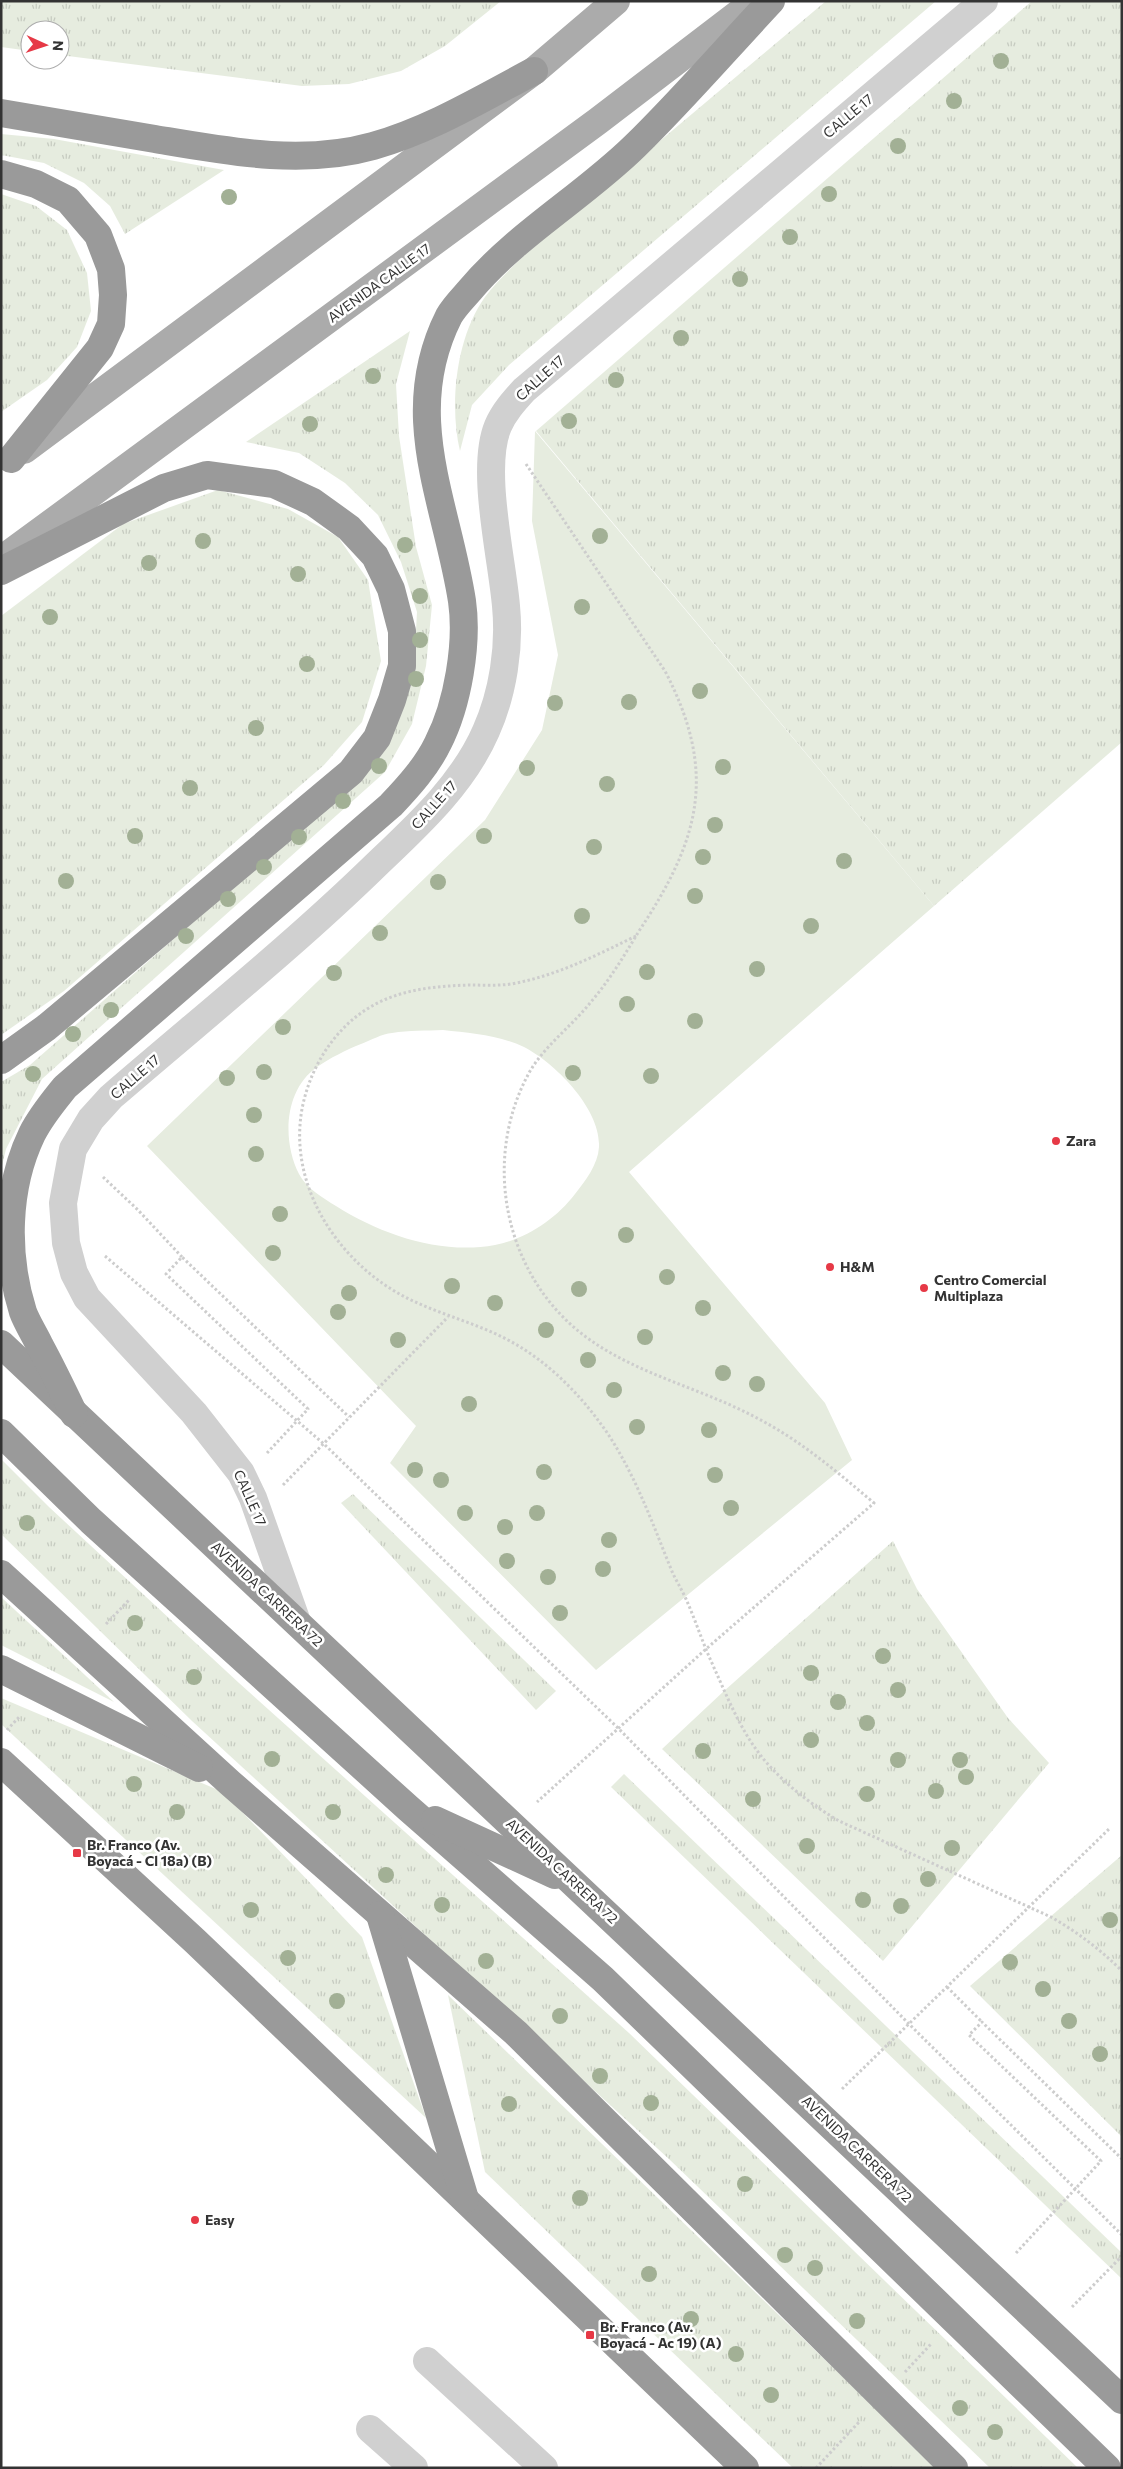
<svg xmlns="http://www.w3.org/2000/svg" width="1123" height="2469" font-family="Commissioner,sans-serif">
<defs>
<pattern id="grass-tufts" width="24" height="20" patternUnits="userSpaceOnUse" patternTransform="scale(1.25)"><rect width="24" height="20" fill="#e6ecdf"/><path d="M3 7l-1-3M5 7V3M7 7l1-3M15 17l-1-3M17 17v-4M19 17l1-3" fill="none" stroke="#c6cbc0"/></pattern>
</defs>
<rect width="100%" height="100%" fill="#fff"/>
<!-- grass -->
<g fill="url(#grass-tufts)">
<polygon points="1,1 501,1 445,46 401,71 349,84 302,86 60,55 60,30 30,30 30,51 1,47"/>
<path d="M826,1H936L509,365L472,405L460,451C449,405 456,337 485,297C497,281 512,267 527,253Z"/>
<polygon points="1032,1 1122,1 1122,742 934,906 536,431"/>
<polygon points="1,134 54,139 224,170 125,234 110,206 84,183 44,163 1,155"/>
<polygon points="1,194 36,206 67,230 87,273 91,311 77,347 47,380 1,412"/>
<polygon points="410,331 396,384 399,436 416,547 432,605 426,666 412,724 385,772 42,1079 6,1149 1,1170 1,1082 30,1065 340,793 414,667 417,612 401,562 378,515 345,483 299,453 246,442"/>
<polygon points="218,490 288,509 338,537 368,580 381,661 362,722 324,765 64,991 1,1035 1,616 123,524"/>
<polygon points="1,1459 49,1507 239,1683 629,2033 1078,2468 990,2468 670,2160 192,1721 1,1534"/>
<polygon points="353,1494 556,1691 536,1710 341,1503"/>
<polygon points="893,1541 917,1589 1008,1718 1049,1763 883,1961 662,1749 724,1691"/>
<polygon points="1,1597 114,1702 1,1645"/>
<polygon points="1,1698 223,1792 362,1937 426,2118 1,1724"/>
<polygon points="624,1774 1122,2253 1122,2279 611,1787"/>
<polygon points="1122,1855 1122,2137 970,1986"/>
<polygon points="448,1995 937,2468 793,2468 485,2172"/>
</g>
<!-- park -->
<path fill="#e6ecdf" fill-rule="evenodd" d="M535,431L934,906L629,1172L825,1403L852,1460L596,1670L390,1463L416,1426L147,1146L485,820L542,730L558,655L532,521ZM443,1030C470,1033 499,1035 524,1047C555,1063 601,1109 599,1147C598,1165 585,1181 575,1194C556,1219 526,1239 495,1245C441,1255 382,1235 336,1206C323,1198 306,1188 299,1174C282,1141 284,1090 317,1067C330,1058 346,1050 361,1044C371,1040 382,1034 392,1033C409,1030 426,1031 443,1030Z"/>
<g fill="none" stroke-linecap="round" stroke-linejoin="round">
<!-- path -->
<g stroke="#cdcdcd" stroke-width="3" stroke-dasharray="2.5 2.5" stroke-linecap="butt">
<path d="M526,464L665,671C718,773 700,839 639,931C624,956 609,981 590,1003C571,1027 544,1046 529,1073C486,1151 500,1253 563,1317C615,1370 691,1383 755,1417C800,1440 836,1471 874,1503L706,1649L537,1802"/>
<path d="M636,936C595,956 556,976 511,984C497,986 483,985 470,985C436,986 402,989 372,1006C335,1027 310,1067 302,1109C288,1186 338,1262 405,1297C442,1316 482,1324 517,1345C554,1367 584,1399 608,1434C636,1477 652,1522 671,1569C675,1579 681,1588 686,1599C695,1619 702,1641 711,1661C727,1696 741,1733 766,1762C787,1786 812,1805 839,1821L1051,1917C1077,1932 1100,1949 1122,1971"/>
<polyline points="103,1177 138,1210 182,1257"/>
<polyline points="105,1256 324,1444 365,1484 619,1729 909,2024 1122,2235"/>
<polyline points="267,1453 308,1409 166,1274 182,1257 349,1417"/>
<polyline points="283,1485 448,1317"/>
<polyline points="106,1624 129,1600"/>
<polyline points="7,1730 20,1716"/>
<polyline points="947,1987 982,2022"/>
<polyline points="842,2089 1109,1829"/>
<polyline points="1016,2253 1101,2161 969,2035 982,2022 1122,2159"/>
<polyline points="1072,2307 1122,2256"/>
<polyline points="905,2372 931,2344"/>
<polyline points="816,2468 860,2421"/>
</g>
<!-- minor -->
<g stroke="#d0d0d0" stroke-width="28">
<path d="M297,1622L253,1498L241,1473L194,1413L87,1298L74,1273L66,1243L63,1203L73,1149L91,1119L111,1097C200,1020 293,946 377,864C418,825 463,784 486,731C503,693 510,647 506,606C502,558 480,469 498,426C504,412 514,401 524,390L984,1"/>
<polyline points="427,2361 544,2468"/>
<polyline points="370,2429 414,2468"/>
</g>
<!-- major -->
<g stroke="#ababab" stroke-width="28">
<polyline points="24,450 534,71 616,1"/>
<polyline points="1,560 598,121 755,1"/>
</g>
<!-- highway -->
<g stroke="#9a9a9a" stroke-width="28">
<path d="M1,113C52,122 104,130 155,139C226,151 302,166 373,146C430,130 481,99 534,71"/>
<polyline points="1,174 36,184 68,200 98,235 111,269 113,295 111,324 100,348 11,459"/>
<polyline points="1,571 164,488 207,475 274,484 313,502 349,528 375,556 391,589 402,631 402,666 392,700 377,738 351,772 47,1027 1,1060"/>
<polyline points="1,1344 1122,2400"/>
<path d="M74,1414C63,1391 52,1368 40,1346C35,1335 27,1323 23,1312C5,1255 6,1188 32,1134C41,1116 53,1102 65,1087L391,805C409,786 427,766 438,743C458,704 468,643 462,601C447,503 399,415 449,316C454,307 463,298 470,290C517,234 583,197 635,146C682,100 726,49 771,1"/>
<polyline points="1,1433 91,1521 408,1808 603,1979 1107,2468"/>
<polyline points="1,1574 230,1783 516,2033 954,2468"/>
<polyline points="1,1669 199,1768"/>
<polyline points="1,1762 195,1941 745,2468"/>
<polyline points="435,1820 555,1875"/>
<polyline points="380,1915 465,2199"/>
</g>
</g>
<!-- trees -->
<g fill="#a2b095">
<circle cx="1001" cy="61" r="8"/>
<circle cx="954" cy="101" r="8"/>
<circle cx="898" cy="146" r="8"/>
<circle cx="829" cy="194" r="8"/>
<circle cx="229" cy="197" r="8"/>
<circle cx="790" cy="237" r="8"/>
<circle cx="740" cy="279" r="8"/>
<circle cx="681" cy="338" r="8"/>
<circle cx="373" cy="376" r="8"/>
<circle cx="616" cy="380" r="8"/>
<circle cx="569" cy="421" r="8"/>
<circle cx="310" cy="424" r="8"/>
<circle cx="600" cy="536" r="8"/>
<circle cx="203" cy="541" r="8"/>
<circle cx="405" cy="545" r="8"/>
<circle cx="149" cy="563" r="8"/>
<circle cx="298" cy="574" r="8"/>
<circle cx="420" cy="596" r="8"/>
<circle cx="582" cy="607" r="8"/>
<circle cx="50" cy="617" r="8"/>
<circle cx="420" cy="640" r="8"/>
<circle cx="307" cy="664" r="8"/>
<circle cx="416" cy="679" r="8"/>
<circle cx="700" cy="691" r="8"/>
<circle cx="629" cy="702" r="8"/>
<circle cx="555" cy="703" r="8"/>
<circle cx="256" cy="728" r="8"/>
<circle cx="379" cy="766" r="8"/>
<circle cx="723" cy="767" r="8"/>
<circle cx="527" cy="768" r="8"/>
<circle cx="607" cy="784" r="8"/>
<circle cx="190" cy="788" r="8"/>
<circle cx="343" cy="801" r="8"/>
<circle cx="715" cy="825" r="8"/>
<circle cx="135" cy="836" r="8"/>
<circle cx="484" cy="836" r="8"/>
<circle cx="299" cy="837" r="8"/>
<circle cx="594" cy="847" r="8"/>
<circle cx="703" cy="857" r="8"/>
<circle cx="844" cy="861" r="8"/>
<circle cx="264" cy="867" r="8"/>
<circle cx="66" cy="881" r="8"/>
<circle cx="438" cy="882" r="8"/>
<circle cx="695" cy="896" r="8"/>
<circle cx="228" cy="899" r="8"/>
<circle cx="582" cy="916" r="8"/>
<circle cx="811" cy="926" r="8"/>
<circle cx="380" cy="933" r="8"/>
<circle cx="186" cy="936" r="8"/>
<circle cx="757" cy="969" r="8"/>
<circle cx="647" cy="972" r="8"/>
<circle cx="334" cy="973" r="8"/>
<circle cx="627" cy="1004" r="8"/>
<circle cx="111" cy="1010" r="8"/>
<circle cx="695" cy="1021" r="8"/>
<circle cx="283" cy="1027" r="8"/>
<circle cx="73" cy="1034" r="8"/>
<circle cx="264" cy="1072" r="8"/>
<circle cx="573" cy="1073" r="8"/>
<circle cx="33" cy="1074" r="8"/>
<circle cx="651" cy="1076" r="8"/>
<circle cx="227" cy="1078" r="8"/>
<circle cx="254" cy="1115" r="8"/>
<circle cx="256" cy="1154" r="8"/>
<circle cx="280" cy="1214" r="8"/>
<circle cx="626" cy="1235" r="8"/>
<circle cx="273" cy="1253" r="8"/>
<circle cx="667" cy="1277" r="8"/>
<circle cx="452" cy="1286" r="8"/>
<circle cx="579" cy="1289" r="8"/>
<circle cx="349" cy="1293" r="8"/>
<circle cx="495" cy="1303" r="8"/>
<circle cx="703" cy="1308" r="8"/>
<circle cx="338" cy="1312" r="8"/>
<circle cx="546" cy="1330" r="8"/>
<circle cx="645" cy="1337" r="8"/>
<circle cx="398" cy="1340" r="8"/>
<circle cx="588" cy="1360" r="8"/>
<circle cx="723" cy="1373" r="8"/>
<circle cx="757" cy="1384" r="8"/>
<circle cx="614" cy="1390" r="8"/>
<circle cx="469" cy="1404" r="8"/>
<circle cx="637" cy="1427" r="8"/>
<circle cx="709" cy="1430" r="8"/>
<circle cx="415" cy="1470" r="8"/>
<circle cx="544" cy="1472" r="8"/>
<circle cx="715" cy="1475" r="8"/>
<circle cx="441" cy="1480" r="8"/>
<circle cx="731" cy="1508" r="8"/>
<circle cx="465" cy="1513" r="8"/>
<circle cx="537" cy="1513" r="8"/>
<circle cx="27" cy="1523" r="8"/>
<circle cx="505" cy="1527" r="8"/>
<circle cx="609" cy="1540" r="8"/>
<circle cx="507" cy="1561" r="8"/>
<circle cx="603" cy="1569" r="8"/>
<circle cx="548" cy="1577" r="8"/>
<circle cx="560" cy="1613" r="8"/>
<circle cx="135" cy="1623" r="8"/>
<circle cx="883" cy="1656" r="8"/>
<circle cx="811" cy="1673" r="8"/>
<circle cx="194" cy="1677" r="8"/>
<circle cx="898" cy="1690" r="8"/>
<circle cx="838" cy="1702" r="8"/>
<circle cx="867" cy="1723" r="8"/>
<circle cx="811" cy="1740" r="8"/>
<circle cx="703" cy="1751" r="8"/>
<circle cx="272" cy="1759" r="8"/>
<circle cx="898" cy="1760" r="8"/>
<circle cx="960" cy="1760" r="8"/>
<circle cx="966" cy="1777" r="8"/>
<circle cx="134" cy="1784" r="8"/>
<circle cx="936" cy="1791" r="8"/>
<circle cx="867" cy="1794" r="8"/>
<circle cx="753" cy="1799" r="8"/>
<circle cx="177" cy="1812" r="8"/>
<circle cx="333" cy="1812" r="8"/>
<circle cx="807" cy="1846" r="8"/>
<circle cx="952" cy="1848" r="8"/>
<circle cx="386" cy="1875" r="8"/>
<circle cx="928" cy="1879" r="8"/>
<circle cx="863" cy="1900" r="8"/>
<circle cx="442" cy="1905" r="8"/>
<circle cx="901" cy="1906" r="8"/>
<circle cx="251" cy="1910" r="8"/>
<circle cx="1110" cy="1920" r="8"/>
<circle cx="288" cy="1958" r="8"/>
<circle cx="486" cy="1961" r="8"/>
<circle cx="1010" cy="1962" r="8"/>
<circle cx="1043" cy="1989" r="8"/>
<circle cx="337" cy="2001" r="8"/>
<circle cx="560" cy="2016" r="8"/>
<circle cx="1069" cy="2021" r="8"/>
<circle cx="1100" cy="2054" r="8"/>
<circle cx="600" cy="2076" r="8"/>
<circle cx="651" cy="2103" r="8"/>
<circle cx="509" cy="2104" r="8"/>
<circle cx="745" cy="2184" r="8"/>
<circle cx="580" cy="2198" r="8"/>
<circle cx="785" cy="2255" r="8"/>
<circle cx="815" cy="2268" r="8"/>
<circle cx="649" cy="2274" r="8"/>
<circle cx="691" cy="2319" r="8"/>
<circle cx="857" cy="2321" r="8"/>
<circle cx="736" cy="2354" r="8"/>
<circle cx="771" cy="2395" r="8"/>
<circle cx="960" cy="2408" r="8"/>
<circle cx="995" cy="2432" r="8"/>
</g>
<!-- markers -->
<g fill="#e63946" stroke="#fff" stroke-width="2">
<circle cx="1056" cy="1141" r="5"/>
<circle cx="830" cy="1267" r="5"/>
<circle cx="924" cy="1288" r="5"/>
<rect x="72" y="1848" width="10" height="10" rx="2.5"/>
<circle cx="195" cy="2220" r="5"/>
<rect x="585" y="2330" width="10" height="10" rx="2.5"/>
</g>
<g text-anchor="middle" stroke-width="5" stroke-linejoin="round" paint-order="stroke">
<!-- street labels -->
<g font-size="14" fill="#333" stroke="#fff">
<text transform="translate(848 116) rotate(-40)" y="5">CALLE 17</text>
<text transform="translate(379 283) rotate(-36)" y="5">AVENIDA CALLE 17</text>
<text transform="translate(540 378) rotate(-42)" y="5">CALLE 17</text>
<text transform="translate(434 805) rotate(-48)" y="5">CALLE 17</text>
<text transform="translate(135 1077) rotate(-41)" y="5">CALLE 17</text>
<text transform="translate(250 1498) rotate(66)" y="5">CALLE 17</text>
<text transform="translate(267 1594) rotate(43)" y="5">AVENIDA CARRERA 72</text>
<text transform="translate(562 1871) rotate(43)" y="5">AVENIDA CARRERA 72</text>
<text transform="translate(857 2149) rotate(44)" y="5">AVENIDA CARRERA 72</text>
</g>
<!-- poi labels -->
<g font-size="14" font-weight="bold" fill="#333" stroke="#fff" text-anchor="start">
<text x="1066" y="1146">Zara</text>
<text x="840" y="1272">H&amp;M</text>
<text x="934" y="1285">Centro Comercial<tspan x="934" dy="16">Multiplaza</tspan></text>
<text x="87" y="1850">Br. Franco (Av.<tspan x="87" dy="16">Boyacá - Cl 18a) (B)</tspan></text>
<text x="205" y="2225">Easy</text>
<text x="600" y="2332">Br. Franco (Av.<tspan x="600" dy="16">Boyacá - Ac 19) (A)</tspan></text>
</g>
</g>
<!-- border -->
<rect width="1123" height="2469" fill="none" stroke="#333333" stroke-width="5"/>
<!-- north arrow -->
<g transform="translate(45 45) rotate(93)"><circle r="24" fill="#ffffff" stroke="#adadad"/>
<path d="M0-4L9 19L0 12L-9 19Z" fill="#e63946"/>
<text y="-8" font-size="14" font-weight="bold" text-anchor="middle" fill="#333333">N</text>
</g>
</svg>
